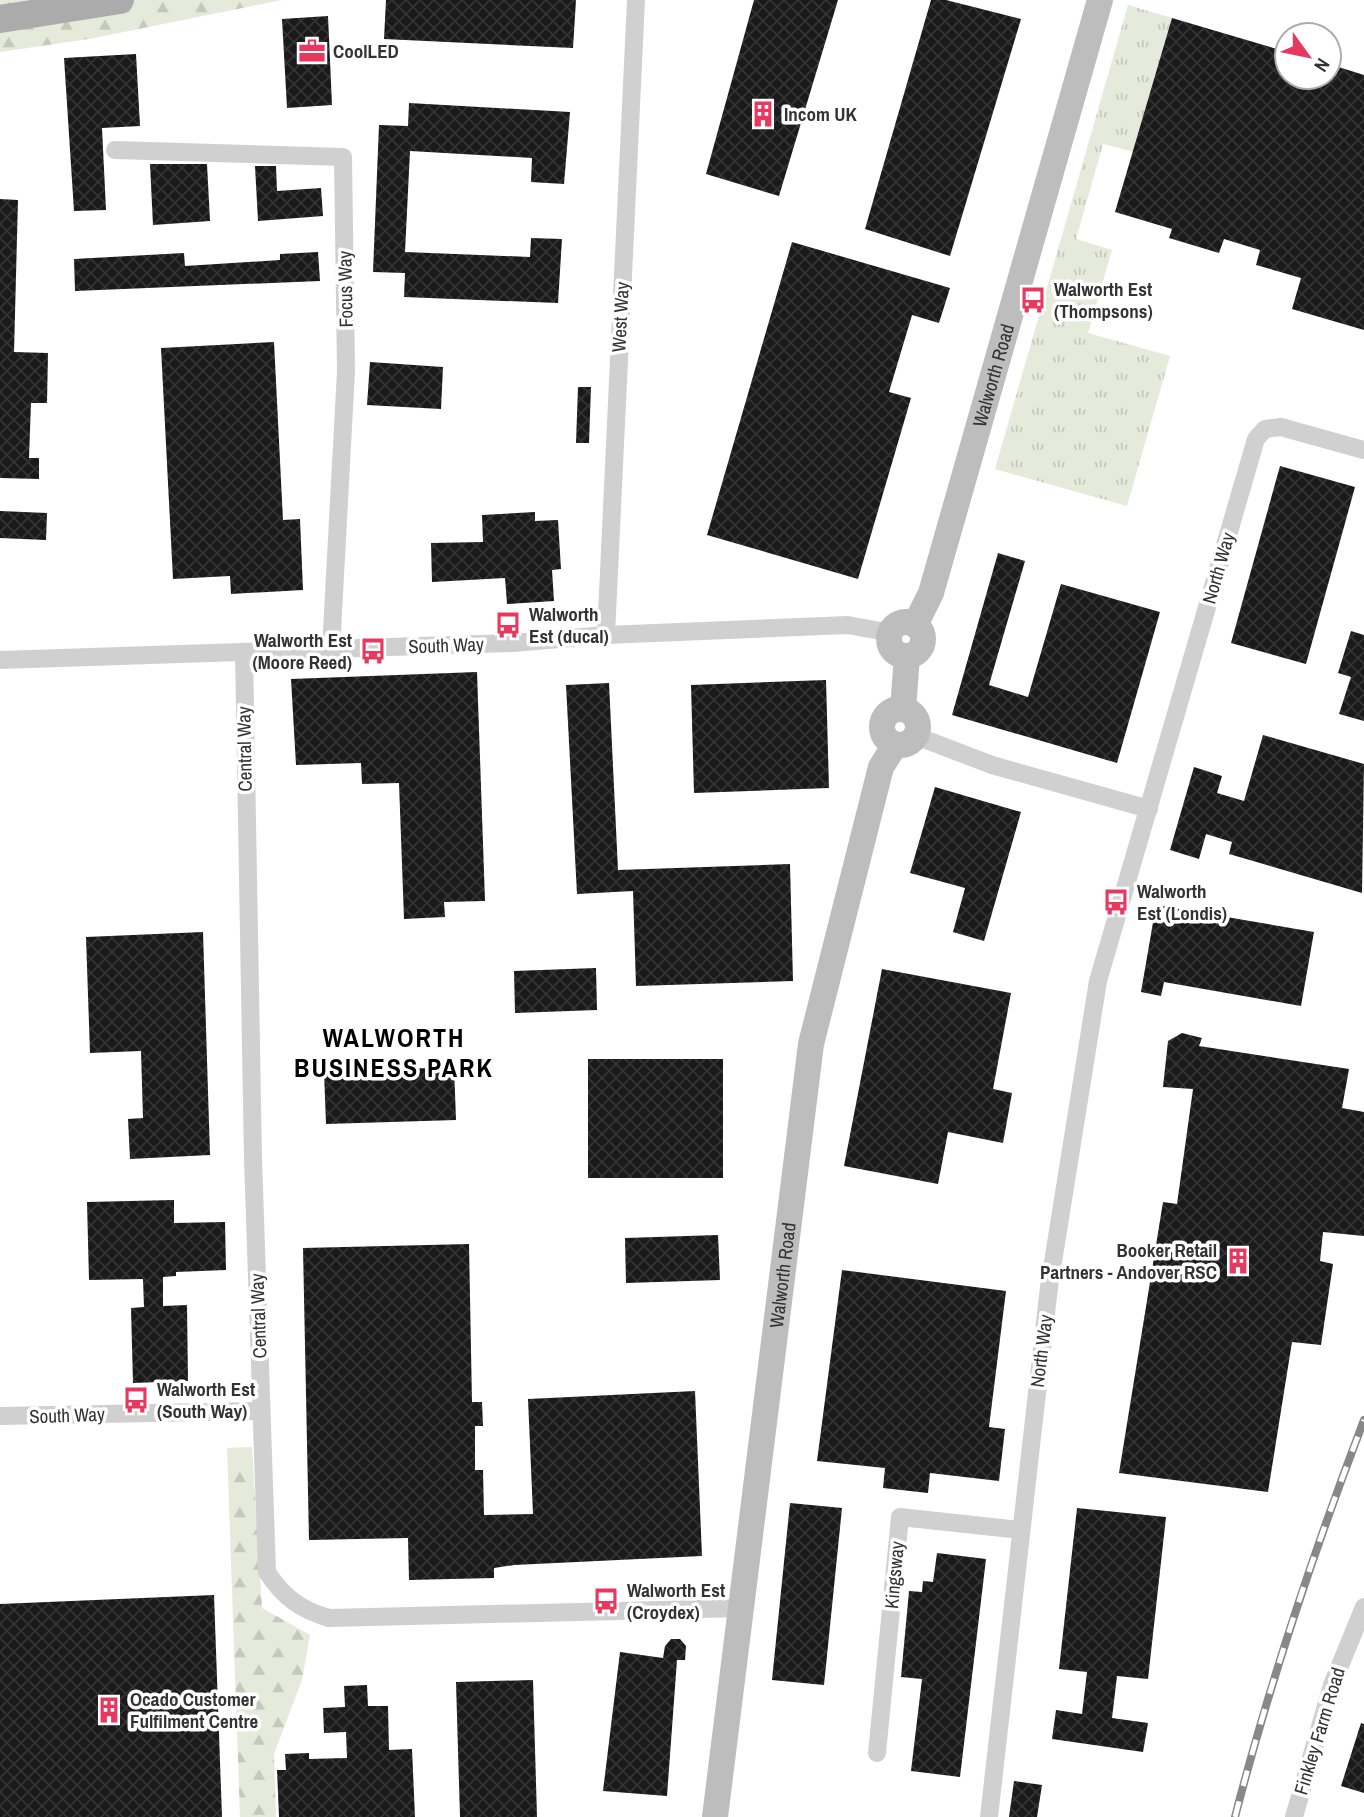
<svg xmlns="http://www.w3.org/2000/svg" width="1364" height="1817" font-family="'Archivo Narrow',sans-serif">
<defs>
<pattern id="grass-tufts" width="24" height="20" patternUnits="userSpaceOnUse" patternTransform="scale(1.75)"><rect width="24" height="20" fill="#e5eadb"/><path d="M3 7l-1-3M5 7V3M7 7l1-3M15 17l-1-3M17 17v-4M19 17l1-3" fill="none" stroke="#c5c9bc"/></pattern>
<pattern id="forest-firs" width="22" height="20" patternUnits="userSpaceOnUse" patternTransform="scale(1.75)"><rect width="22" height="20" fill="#e5eadb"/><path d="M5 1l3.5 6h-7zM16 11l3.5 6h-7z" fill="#c5c9bc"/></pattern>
<pattern id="building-cross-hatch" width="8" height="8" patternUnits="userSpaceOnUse" patternTransform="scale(1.75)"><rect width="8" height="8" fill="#1a1a1a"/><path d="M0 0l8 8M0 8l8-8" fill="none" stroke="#333"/></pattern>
</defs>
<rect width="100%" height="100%" fill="#fff"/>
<!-- grass -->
<polygon fill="url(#grass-tufts)" points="1128,5 1172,18 1134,152 1103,144 1076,239 1112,250 1088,333 1170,356 1127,506 995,469"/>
<!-- forest -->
<g fill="url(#forest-firs)">
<polygon points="0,0 282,0 89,39 0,52"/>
<polygon points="252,1447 262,1608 310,1635 302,1680 274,1754 276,1817 240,1817 227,1448"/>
</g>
<!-- building -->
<g fill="url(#building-cross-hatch)">
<polygon points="386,0 576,0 573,48 384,39"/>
<polygon points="754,0 838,0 779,196 706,174"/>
<polygon points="931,0 946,0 1021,19 950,256 865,229"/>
<polygon points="328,16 332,105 287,108 282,19"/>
<polygon points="1172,18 1287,52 1287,77 1329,77 1329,64 1364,75 1364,330 1292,309 1301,278 1256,265 1260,250 1224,239 1219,253 1169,238 1172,229 1115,212"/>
<polygon points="136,54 140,126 102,128 106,210 74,211 64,58"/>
<polygon points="409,103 570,112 564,184 531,182 532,158 410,151 405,252 530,257 531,238 562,239 558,303 404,297 405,273 373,272 379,125 408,126"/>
<polygon points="150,164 207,164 210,221 153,225"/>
<polygon points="255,166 276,166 277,191 321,188 323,216 258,221"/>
<polygon points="0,199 18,200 14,352 48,353 47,403 31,403 29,458 39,458 39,479 0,478"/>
<polygon points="792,242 950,288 939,323 912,315 889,392 911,398 858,579 707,535"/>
<polygon points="318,252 320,281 75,291 74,259 184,253 185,266 280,260 280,254"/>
<polygon points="274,342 283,520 300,519 303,590 231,594 230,576 173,579 161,348"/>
<polygon points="370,362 443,367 441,409 367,405"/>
<polygon points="578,387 591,387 589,443 576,443"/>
<polygon points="1280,466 1355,487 1306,664 1231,643"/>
<polygon points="0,511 47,513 46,540 0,538"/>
<polygon points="535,512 535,521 558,520 561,569 552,570 554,601 507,604 505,578 432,582 431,543 483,542 482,515"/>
<polygon points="998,553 1025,561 989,685 1028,697 1061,584 1160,612 1117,763 952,715"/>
<polygon points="1351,631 1364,635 1364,721 1339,714 1351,677 1338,673"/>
<polygon points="477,672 485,901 444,902 445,917 404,919 399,783 362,784 361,763 296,765 291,679"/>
<polygon points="826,680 829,788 694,793 691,685"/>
<polygon points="609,683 618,870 790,864 793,981 636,986 633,891 577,894 566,685"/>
<polygon points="1263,735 1364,764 1362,893 1229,854 1232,842 1206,834 1199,859 1170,850 1194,767 1222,776 1217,793 1244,801"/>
<polygon points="935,787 1021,812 984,941 953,932 965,888 910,873"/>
<polygon points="1156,905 1314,932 1301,1006 1164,982 1161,996 1141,992"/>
<polygon points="203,932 210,1155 130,1159 128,1119 143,1118 141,1051 90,1053 86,937"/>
<polygon points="596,968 597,1010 515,1013 514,971"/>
<polygon points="882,969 1011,993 993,1089 1012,1093 1003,1143 948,1132 938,1184 844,1166"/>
<polygon points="1182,1033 1202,1038 1199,1046 1349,1069 1342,1108 1364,1112 1364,1236 1323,1232 1320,1261 1333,1264 1321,1345 1292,1342 1268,1492 1119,1473 1163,1202 1177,1204 1193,1089 1163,1087 1168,1041"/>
<rect x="588" y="1059" width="135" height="119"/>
<polygon points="454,1067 456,1120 326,1124 324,1072"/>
<polygon points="174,1200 174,1223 225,1222 226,1270 176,1272 176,1276 163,1277 163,1306 187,1305 188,1381 133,1383 131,1308 144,1307 143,1279 89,1280 87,1202"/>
<polygon points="718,1235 720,1280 626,1283 625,1238"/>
<polygon points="469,1244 472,1402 482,1402 483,1426 475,1426 475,1470 483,1470 484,1515 533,1514 528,1399 695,1391 702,1556 514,1565 494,1568 494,1578 409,1580 408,1538 309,1540 303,1248"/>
<polygon points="842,1270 1006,1291 989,1427 1005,1429 999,1481 930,1473 928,1493 883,1488 885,1468 817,1461"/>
<polygon points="790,1503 842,1508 824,1685 772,1680"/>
<polygon points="1077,1508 1166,1517 1148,1679 1117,1676 1112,1718 1148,1723 1143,1752 1052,1739 1056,1710 1082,1714 1087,1672 1059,1669"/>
<polygon points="937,1553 986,1559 960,1777 911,1771 922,1679 901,1677 909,1591 922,1592 923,1581 933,1582"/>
<polygon points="214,1595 222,1817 0,1817 0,1604"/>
<polygon points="671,1639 680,1639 686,1646 685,1660 677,1660 667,1796 603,1791 620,1652 663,1658 665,1646"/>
<polygon points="533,1680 537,1817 460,1817 456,1682"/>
<polygon points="367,1685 368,1706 388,1706 389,1750 412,1749 415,1817 279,1817 277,1770 286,1770 285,1754 309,1753 309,1759 347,1758 346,1732 324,1733 323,1708 345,1707 344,1686"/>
<polygon points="1361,1723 1364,1724 1364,1793 1341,1786"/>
<polygon points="1014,1781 1042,1785 1037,1817 1009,1817"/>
</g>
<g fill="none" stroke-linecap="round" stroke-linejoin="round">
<!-- street -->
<g stroke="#d0d0d0" stroke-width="18">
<polyline points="115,150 343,157 346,371 331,650"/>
<polyline points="606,635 636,0"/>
<path d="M244,653L253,1159L267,1572C283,1597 301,1610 329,1618L741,1608"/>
<polyline points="0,660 513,643 606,635 848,625 891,633"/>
<polyline points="916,736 992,765 1149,809"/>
<polyline points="0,1416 261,1411"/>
<polyline points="877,1753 900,1517 1020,1530"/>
<polyline points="989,1817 1049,1287 1098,981 1256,439 1265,429 1281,427 1364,450"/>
<polyline points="1294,1817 1332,1685 1364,1607"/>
</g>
<!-- secondary -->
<g stroke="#bdbdbd" stroke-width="26">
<circle cx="906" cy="639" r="17"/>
<path id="s1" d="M915,625L931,593L1100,0"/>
<circle cx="900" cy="727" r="18"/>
<polyline points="903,709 907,656"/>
<path id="s2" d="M715,1817L811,1044L881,767L895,745"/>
</g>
<!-- primary -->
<polyline stroke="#ababab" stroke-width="28" points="0,19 120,0"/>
<!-- rail casing -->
<g stroke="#888" stroke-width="8">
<path id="rail" d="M1235,1817C1270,1681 1314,1551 1364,1420"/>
</g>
<!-- rail -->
<use href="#rail" stroke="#fff" stroke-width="5" stroke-dasharray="16" stroke-linecap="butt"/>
</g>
<!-- icons -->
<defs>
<g id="office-bare" transform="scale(2.1)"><path d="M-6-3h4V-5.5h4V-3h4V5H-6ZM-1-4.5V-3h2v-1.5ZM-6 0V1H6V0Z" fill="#e73860" stroke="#fff" stroke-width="2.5" paint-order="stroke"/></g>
<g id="building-bare" transform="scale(2.1)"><path d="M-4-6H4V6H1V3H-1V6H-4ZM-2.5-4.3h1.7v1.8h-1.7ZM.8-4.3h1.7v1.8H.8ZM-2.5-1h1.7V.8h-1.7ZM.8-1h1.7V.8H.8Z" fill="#e73860" stroke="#fff" stroke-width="2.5" paint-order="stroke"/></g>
<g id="bus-bare" transform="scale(2.1)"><path d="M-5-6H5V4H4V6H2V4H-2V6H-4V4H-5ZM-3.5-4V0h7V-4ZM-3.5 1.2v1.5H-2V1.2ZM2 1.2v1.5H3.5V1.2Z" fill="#e73860" stroke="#fff" stroke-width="2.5" paint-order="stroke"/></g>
</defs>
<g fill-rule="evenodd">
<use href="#office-bare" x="312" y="51"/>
<use href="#building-bare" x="763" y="114"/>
<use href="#bus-bare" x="1033" y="300"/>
<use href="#bus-bare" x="508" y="625"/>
<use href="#bus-bare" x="373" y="651"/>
<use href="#bus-bare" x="1116" y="902"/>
<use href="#building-bare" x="1238" y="1261"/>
<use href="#bus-bare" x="136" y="1400"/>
<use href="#bus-bare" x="606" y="1601"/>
<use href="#building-bare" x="109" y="1710"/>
</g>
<g text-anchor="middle" stroke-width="7" stroke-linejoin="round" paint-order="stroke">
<!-- poi labels -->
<g font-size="19" font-weight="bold" fill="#333" stroke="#fff" text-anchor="start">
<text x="333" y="58">CoolLED</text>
<text x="784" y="121">Incom UK</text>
<text x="1054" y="296">Walworth Est<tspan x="1054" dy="22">(Thompsons)</tspan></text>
<text x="529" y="621">Walworth<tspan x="529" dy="22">Est (ducal)</tspan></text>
<text x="352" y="647" text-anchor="end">Walworth Est<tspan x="352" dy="22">(Moore Reed)</tspan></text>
<text x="1137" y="898">Walworth<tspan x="1137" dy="22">Est (Londis)</tspan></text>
<text x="1217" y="1257" text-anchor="end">Booker Retail<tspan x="1217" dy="22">Partners - Andover RSC</tspan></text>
<text x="157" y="1396">Walworth Est<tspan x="157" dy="22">(South Way)</tspan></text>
<text x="627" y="1597">Walworth Est<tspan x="627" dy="22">(Croydex)</tspan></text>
<text x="130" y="1706">Ocado Customer<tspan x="130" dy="22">Fulfilment Centre</tspan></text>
</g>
<!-- street labels -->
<g font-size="19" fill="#333" stroke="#fff">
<text transform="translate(345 289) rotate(-91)" y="7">Focus Way</text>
<text transform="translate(620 317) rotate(-87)" y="7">West Way</text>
<text dy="7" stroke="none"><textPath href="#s1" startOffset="262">Walworth Road</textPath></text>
<text transform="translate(1218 568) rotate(-74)" y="7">North Way</text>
<text transform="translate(446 645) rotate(-2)" y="7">South Way</text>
<text transform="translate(244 749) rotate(-91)" y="7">Central Way</text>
<text dy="7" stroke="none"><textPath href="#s2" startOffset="546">Walworth Road</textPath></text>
<text transform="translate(258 1316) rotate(-92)" y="7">Central Way</text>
<text transform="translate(1041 1351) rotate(-83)" y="7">North Way</text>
<text transform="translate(67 1415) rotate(-2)" y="7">South Way</text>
<text transform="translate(894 1575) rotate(-85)" y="7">Kingsway</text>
<text transform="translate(1319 1731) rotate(-73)" y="7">Finkley Farm Road</text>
</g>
<!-- district labels -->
<g font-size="26" font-weight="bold" letter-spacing="2" fill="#000" stroke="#fff">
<text x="394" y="1047">WALWORTH<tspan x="394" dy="30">BUSINESS PARK</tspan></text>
</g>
</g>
<!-- north arrow -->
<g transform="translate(1308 56) rotate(123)"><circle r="33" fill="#ffffff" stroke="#adadad" stroke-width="2"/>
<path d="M0-5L12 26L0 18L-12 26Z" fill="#e73860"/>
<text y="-10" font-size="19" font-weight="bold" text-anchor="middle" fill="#333333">N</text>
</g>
</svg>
